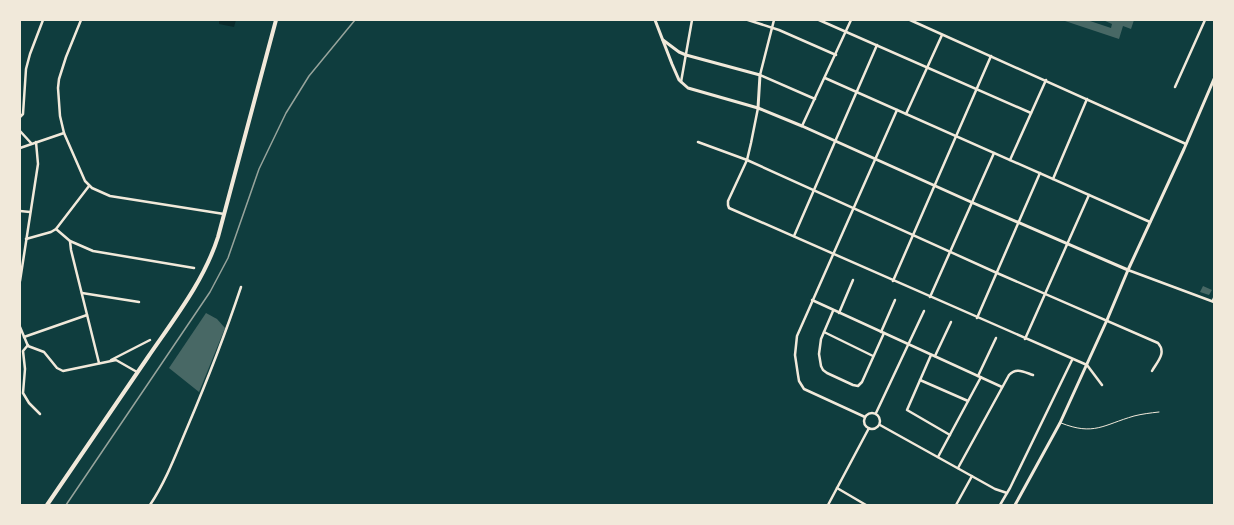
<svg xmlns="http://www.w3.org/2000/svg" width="1234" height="525" font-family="'Golos Text',sans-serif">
<rect width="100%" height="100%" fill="#0f3d3e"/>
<!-- water -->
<polygon fill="#0a2a2b" points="219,20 236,20 234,27 219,24"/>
<!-- building -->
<g fill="#486865">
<polygon points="1062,20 1087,20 1111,28 1112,24 1103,20 1134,20 1131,29 1123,26 1119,39"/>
<polygon points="1203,286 1212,290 1209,295 1200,292"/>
<polygon points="206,313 217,319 225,328 199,392 169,368"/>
</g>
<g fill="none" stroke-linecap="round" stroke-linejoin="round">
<!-- service -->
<g stroke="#f1e9da" stroke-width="1">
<polyline points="1212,301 1214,296"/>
<path d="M1061,423C1094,436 1103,425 1134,416C1142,414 1150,413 1159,412"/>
</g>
<!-- minor -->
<g stroke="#f1e9da" stroke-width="2.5">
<polyline points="81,20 66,57 59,79 58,88 60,116 64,133 85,181 92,188 110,196 224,214"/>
<polyline points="748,20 779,30 836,55"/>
<polyline points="774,20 760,75 815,99"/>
<polyline points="819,20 1031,113"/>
<polyline points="910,20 1186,144"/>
<polyline points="825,78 1150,222"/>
<polyline points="681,82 692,20"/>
<polyline points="1175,87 1205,20"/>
<polyline points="758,108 751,143 747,160 728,201 728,205 729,208 1087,365 1102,385"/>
<polyline points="906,114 942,35"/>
<polyline points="20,117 23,114 26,69 30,54 43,20"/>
<polyline points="802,126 851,20"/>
<polyline points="20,131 31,143"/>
<path d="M698,142L747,160L997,273L1158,343C1167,353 1157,362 1152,371"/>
<polyline points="20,148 64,133"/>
<polyline points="1010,160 1046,80"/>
<polyline points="1053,179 1087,99"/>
<polyline points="20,211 30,212"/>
<polyline points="56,229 89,186"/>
<polyline points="794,236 877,45"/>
<polyline points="26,239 51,232 56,229 70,241 93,251 194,268"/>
<polyline points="70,241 71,250 99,363"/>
<polyline points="1128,270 1214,302"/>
<polyline points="20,281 38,164 36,142"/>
<polyline points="893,281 991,56"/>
<polyline points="82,293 139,302"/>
<polyline points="930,297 994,153"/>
<polyline points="812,300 1002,387"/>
<polyline points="833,311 821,339 819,354 821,366 823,370 827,373 853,385 858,386 862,382 884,333"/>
<polyline points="839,313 853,280"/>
<polyline points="977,318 1040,173"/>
<polyline points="20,327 28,346 44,352 57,368 63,371 116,360 137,372"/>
<polyline points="824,332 873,356"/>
<polyline points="881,332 895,300"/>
<polyline points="24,337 87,315"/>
<polyline points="1025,339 1089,195"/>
<polyline points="28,345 23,351 25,369 23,393 29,403 40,414"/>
<polyline points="931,355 907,410 950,435"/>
<polyline points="935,356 951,322"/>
<polyline points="111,360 150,340"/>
<polyline points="978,376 996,338"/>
<polyline points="920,380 968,401"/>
<circle cx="872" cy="421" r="8"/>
<polyline points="876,413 924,311"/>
<polyline points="865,417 804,389 799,381 798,375 795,355 797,336 897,110"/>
<polyline points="880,425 995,489 1007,493 1010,488 1072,360"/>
<polyline points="938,457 981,377"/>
<path d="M958,468L1009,375C1016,367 1024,372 1033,375"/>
<polyline points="837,488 866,505"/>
<path d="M150,505C166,481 176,454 187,428C207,381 225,335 241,287"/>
<polyline points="828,505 869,428"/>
<polyline points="956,505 972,476"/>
<polyline points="1000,505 1007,493"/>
</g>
<!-- tertiary -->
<g stroke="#f1e9da" stroke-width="3">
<polyline points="655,20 672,64 679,80 688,88 758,108 802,126 971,202 1128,270"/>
<polyline points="663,40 679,52 686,55 760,75 758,108"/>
<polyline points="1015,505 1060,423 1107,320 1128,270 1184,149 1214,79"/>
</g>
<!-- primary -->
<path stroke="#f1e9da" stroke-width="4" d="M47,505C81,456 114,406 148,357C174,319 204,281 218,237L276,20"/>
<!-- rail -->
<polyline stroke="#97a49c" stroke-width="1.5" points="66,505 210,292 228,258 259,169 286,113 309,76 355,20"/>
</g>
<!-- border -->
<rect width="1234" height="525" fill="none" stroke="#f1e9da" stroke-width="42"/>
</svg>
